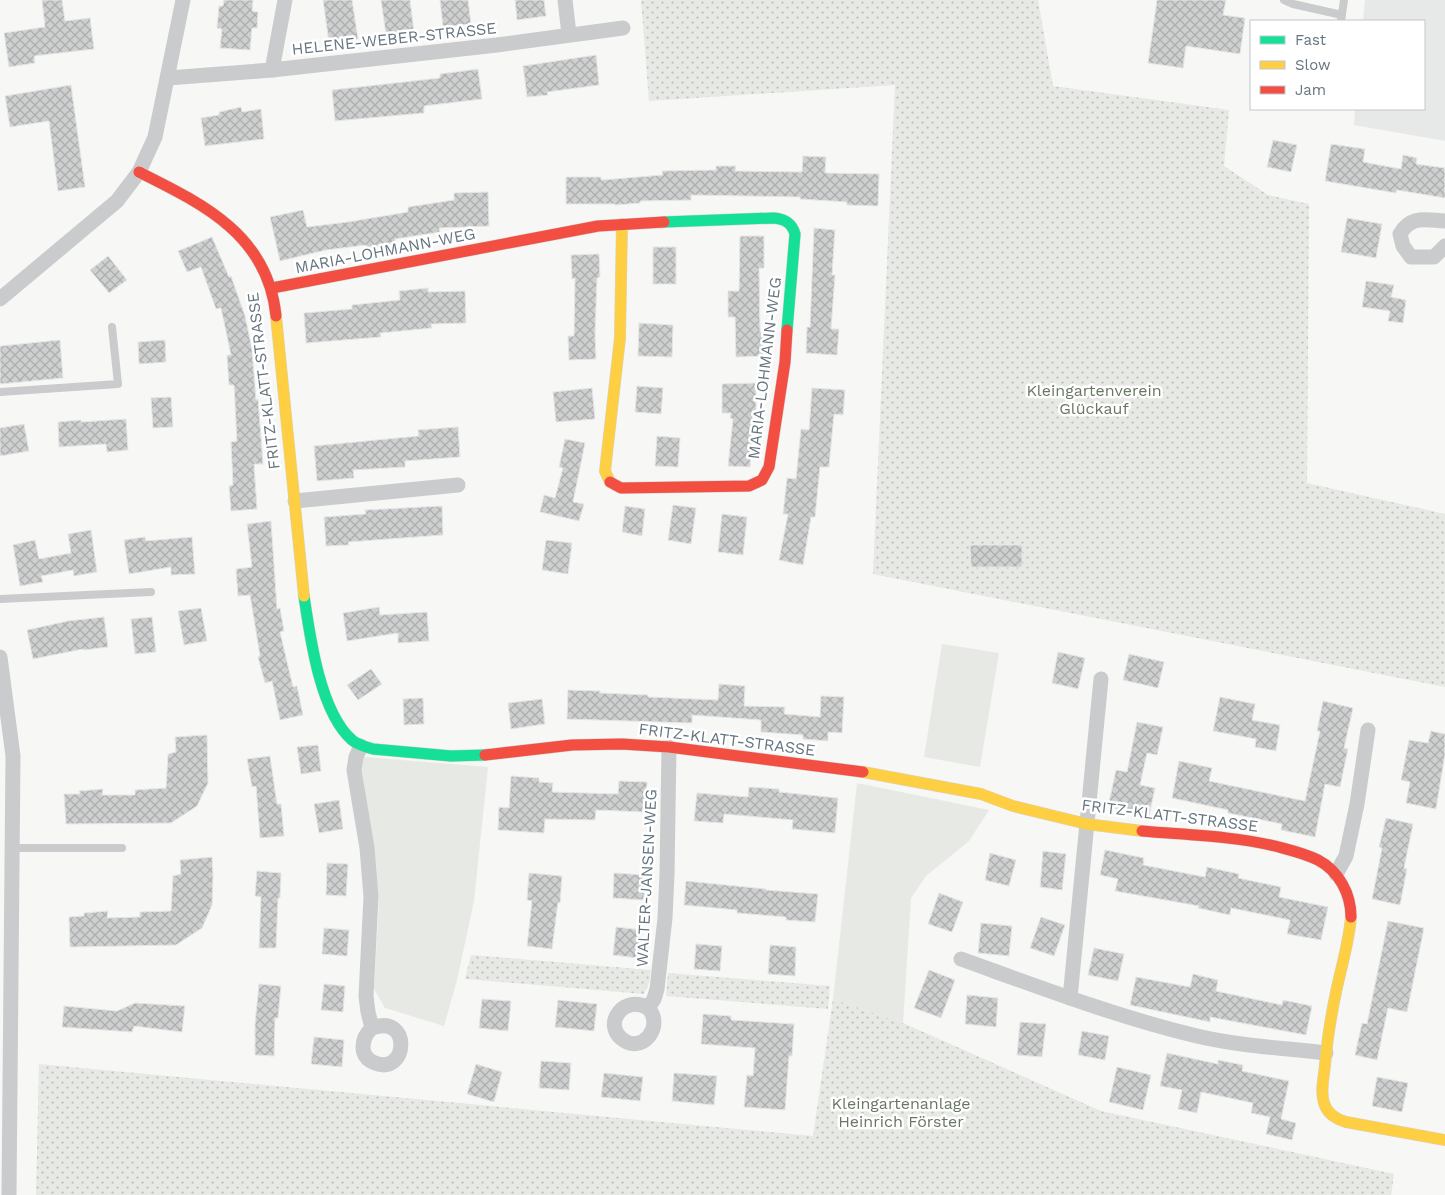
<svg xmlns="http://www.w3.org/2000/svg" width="1445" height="1195" font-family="'Work Sans',sans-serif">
<defs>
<pattern id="grass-dots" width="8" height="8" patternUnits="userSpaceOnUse" patternTransform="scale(1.25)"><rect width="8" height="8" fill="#e6e9e4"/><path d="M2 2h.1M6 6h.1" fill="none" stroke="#bec1be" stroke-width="1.8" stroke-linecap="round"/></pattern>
<pattern id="building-cross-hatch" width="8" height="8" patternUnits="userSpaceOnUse" patternTransform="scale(1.25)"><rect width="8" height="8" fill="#ced0d0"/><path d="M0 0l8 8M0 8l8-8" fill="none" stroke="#abadae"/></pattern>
</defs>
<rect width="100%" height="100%" fill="#f7f7f6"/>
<!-- built -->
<polygon fill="#e7e9e8" points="1365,0 1445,0 1445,141 1354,125 1355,109 1424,109 1424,21 1363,21"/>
<!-- grass -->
<g fill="url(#grass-dots)">
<polygon points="641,0 1038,0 1053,86 1229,110 1224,166 1268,195 1309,204 1307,483 1445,514 1445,687 873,574 895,85 649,101"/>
<polygon points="471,955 651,970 649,983 644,994 465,979"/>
<polygon points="668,973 830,986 828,1009 666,996"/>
<polygon points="833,999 903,1023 1101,1111 1394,1174 1391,1195 36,1195 39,1064 813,1136"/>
</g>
<!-- park -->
<g fill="#e6e9e4">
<polygon points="942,644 999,653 980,767 924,757"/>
<polygon points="365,757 488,767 474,901 457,980 444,1026 385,1008 374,989 379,900 361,762"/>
<polygon points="857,783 989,810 969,841 926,876 911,898 903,1023 833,999"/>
</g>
<!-- building -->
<g fill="url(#building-cross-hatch)" stroke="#e6e6e6">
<polygon points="42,0 62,0 65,21 90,18 94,49 34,56 35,63 9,67 4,33 45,27"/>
<polygon points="224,0 253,0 252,11 258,12 257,28 252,28 250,50 220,48 222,29 217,28 219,6 223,6"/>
<polygon points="323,0 352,0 358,39 329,43"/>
<polygon points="381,0 410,0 414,32 386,35"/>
<polygon points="440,0 468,0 471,24 443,27"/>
<polygon points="515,0 544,0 546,16 517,20"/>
<polygon points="1157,0 1226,0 1223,15 1245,18 1240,54 1186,46 1183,68 1148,63"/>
<polygon points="596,55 599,85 547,92 548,95 527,97 523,66"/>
<polygon points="478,69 482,99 424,106 424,113 335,121 332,90 440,78 440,74"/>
<polygon points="71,85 85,187 58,191 49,121 10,127 5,96"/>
<polygon points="241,107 242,112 261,109 264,139 205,146 201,118 219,115 219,112"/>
<polygon points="1273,140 1297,145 1291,172 1267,167"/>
<polygon points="1331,144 1365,149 1363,162 1401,169 1403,155 1417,158 1416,164 1445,168 1445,198 1397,190 1396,193 1325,181"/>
<polygon points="803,156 826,157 825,173 879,174 878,206 847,205 847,202 800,199 800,197 691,195 691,200 640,201 640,203 615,205 615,204 566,204 566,177 601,177 601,180 663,175 662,171 716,170 716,166 736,166 735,171 802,172"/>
<polygon points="488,192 489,226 439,228 440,232 395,239 395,243 367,248 366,245 326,250 280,261 270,217 303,210 307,227 348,222 408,212 408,207 454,200 454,193"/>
<polygon points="1347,218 1382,224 1376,258 1341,252"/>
<polygon points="814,228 835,230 832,275 835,275 831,329 839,329 837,355 806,353 807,327 810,327"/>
<polygon points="740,236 764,236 764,268 759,268 760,332 763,332 764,356 736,357 735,317 728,317 728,291 739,291"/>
<polygon points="212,237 229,277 231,276 245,316 252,349 256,400 258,399 263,464 254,464 257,509 231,511 229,486 233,485 231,442 237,441 234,385 229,385 227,355 231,355 221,308 216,309 201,267 187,272 178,251"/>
<rect x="653" y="247" width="23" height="37"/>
<polygon points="599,254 600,277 597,278 595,334 596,359 569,360 568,336 574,336 575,278 572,279 571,255"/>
<polygon points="108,256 127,280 109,293 90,270"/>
<polygon points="1366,281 1394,285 1391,297 1406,300 1403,323 1388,321 1390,311 1362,307"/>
<polygon points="428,288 428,292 465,291 466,323 431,324 432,328 380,333 381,337 306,343 304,313 352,309 352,305 400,300 399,291"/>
<polygon points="639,323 673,325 672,357 638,356"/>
<polygon points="60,340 63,378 0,384 0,346"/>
<polygon points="165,340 166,362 139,364 138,342"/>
<polygon points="756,383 756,412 753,412 750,467 728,466 733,419 730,418 731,413 722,413 722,384"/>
<polygon points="637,386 663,388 661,414 635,412"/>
<polygon points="592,388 595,419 556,422 553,392"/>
<polygon points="812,388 845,390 843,415 834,414 829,467 820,467 815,517 811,517 803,565 779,560 788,514 783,514 787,478 796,479 801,429 809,430"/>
<polygon points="171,397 173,427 153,428 151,398"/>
<polygon points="126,419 128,450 107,452 106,444 59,447 58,422 81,420 81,422"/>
<polygon points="24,424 29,451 0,456 0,428"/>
<polygon points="458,427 460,457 405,461 405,467 353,470 354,478 317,481 314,446 419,436 418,430"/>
<polygon points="657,436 680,438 678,467 655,466"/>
<polygon points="565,439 585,443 573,502 584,504 579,521 540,512 544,495 555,498 563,468 559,467"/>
<polygon points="673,505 696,508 691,544 668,540"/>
<polygon points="442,506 443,535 348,542 349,545 326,546 324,517 366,514 365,510"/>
<polygon points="625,506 645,509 642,536 622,532"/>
<polygon points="722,514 747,517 743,555 718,552"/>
<polygon points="271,521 277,609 280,608 284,631 280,632 293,687 297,686 303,715 280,720 272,681 265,683 258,657 260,656 250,595 238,596 236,569 252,567 247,524"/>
<polygon points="91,530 97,572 74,576 73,570 41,576 43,582 20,586 13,545 35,540 39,559 71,553 68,534"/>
<polygon points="145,537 146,541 192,537 195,574 171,575 171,567 129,574 124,540"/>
<polygon points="546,540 572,543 568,574 542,570"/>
<polygon points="970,545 1022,545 1022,567 971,567"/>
<polygon points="379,607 380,615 427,612 429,641 398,643 398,633 347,641 343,613"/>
<polygon points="201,608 207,641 184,645 178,611"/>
<polygon points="104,617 108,647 84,650 83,649 33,659 27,630 68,621"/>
<polygon points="152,617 156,652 135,654 131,619"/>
<polygon points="1058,652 1085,658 1078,689 1052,683"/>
<polygon points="1129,654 1164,662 1158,688 1123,680"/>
<polygon points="371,669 382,684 358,700 347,685"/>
<polygon points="719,684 745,686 744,706 785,707 784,714 820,717 821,696 844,697 842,733 828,732 828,741 803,739 803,735 761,732 761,720 692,715 692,723 567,719 568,690 600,691 600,693 648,695 648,697 718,700"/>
<polygon points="1220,697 1255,704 1252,720 1280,725 1276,751 1255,747 1256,739 1213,731"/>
<polygon points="423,698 424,724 404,725 403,699"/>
<polygon points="542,699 545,724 511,729 508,703"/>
<polygon points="1323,701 1353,708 1344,748 1348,749 1340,787 1325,784 1315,837 1281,830 1282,824 1228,813 1228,810 1172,798 1179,761 1212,768 1209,781 1305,801 1320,731 1317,731"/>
<polygon points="1137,722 1163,727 1157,755 1147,753 1140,785 1155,788 1149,816 1108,807 1116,770 1127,772"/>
<polygon points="1431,731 1445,734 1445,754 1436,809 1406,803 1410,782 1401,780 1409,740 1428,743"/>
<polygon points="207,735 208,783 197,806 171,823 66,824 64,794 80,794 79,791 103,789 102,795 135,795 135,790 166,788 168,754 176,752 175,737"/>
<polygon points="318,745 321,771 301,774 297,747"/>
<polygon points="270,756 277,804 281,804 284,836 260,838 256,786 252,787 247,759"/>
<polygon points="511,776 539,778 539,782 553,783 552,792 618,794 619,781 647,782 645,812 596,810 595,820 545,819 544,833 498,830 499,807 509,808"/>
<polygon points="749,787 779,789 779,792 838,798 835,833 792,829 793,820 724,814 723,823 694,821 697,793 748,797"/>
<polygon points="339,800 343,829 319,833 314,804"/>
<polygon points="1386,818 1413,824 1404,868 1407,869 1400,905 1372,899 1382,848 1379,847"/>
<polygon points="1105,850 1144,858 1143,865 1205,877 1207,867 1239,874 1238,878 1281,887 1279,897 1328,907 1321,940 1287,934 1290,920 1231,908 1230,915 1198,908 1199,906 1115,891 1118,879 1100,875"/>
<polygon points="1043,851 1066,854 1062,890 1040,887"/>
<polygon points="990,853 1016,860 1009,886 985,880"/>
<polygon points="212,857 213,877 212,905 202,928 176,945 70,947 69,917 84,916 84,913 108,911 107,918 140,917 140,912 171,911 173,876 181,874 180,860"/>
<polygon points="327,863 348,864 346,896 326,895"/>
<polygon points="257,871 281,873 280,898 278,898 276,948 259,948 261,897 255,896"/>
<polygon points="529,873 562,876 560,903 558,902 552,949 527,946 532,901 527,900"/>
<polygon points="614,873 645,875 644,900 613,898"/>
<polygon points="686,881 766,889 766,890 818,894 815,922 786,920 786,917 737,913 737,910 684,905"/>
<polygon points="939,893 963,902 952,932 928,924"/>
<polygon points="1041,917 1065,925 1054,956 1030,948"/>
<polygon points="1388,921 1424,928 1407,1012 1388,1008 1377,1060 1355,1055 1362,1023 1367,1024"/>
<polygon points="981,923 1012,926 1009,956 978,953"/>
<polygon points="616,927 642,930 638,958 613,955"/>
<polygon points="324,928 349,930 347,956 322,954"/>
<polygon points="696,944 722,946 720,971 694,969"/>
<polygon points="770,945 796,947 795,976 768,974"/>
<polygon points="1094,948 1124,954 1118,981 1088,975"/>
<polygon points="929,970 955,980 941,1018 914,1008"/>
<polygon points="1193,974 1218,980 1216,991 1282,1005 1283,1000 1312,1006 1306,1035 1210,1017 1210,1022 1130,1005 1136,977 1190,987"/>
<polygon points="259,984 281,986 278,1018 275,1018 274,1056 255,1055 255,1024"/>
<polygon points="324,984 345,986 343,1012 321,1010"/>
<polygon points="967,995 998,998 996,1027 965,1024"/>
<polygon points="482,999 511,1001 508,1031 479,1028"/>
<polygon points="558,1000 597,1004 594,1031 555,1027"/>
<polygon points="135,1003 185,1006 182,1032 134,1026 132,1032 62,1027 64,1006 117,1011"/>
<polygon points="703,1014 731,1016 731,1020 794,1024 792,1056 789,1056 785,1110 744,1107 747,1075 753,1076 755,1048 701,1044"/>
<polygon points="1020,1022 1046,1024 1042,1057 1017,1055"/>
<polygon points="1082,1031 1109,1036 1105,1060 1078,1055"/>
<polygon points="314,1037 344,1040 342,1067 311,1064"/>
<polygon points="1167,1053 1218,1064 1218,1060 1243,1065 1242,1071 1289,1081 1281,1119 1296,1123 1292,1140 1266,1134 1270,1117 1251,1113 1253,1103 1201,1092 1197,1113 1178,1109 1182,1090 1160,1086"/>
<polygon points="541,1061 571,1063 569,1090 539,1088"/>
<polygon points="476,1064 502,1072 494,1102 467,1094"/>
<polygon points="1117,1067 1151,1075 1143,1110 1109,1102"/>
<polygon points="604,1073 643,1077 640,1101 601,1097"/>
<polygon points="674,1073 717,1076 714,1105 672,1101"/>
<polygon points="1377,1077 1408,1083 1402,1112 1372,1106"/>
</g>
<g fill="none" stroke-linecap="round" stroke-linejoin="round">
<!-- fast casing -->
<g stroke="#d3d4d4" stroke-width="12">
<g id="fast">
<path d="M664,222L774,218C785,219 792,223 795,234L787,330"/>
<path d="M304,596C310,637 320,712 352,740C358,745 366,747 373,749L451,756L485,755"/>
</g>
</g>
<!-- slow casing -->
<g stroke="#d3d4d4" stroke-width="12">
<g id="slow">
<polyline points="276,316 304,596"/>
<polyline points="610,482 605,471 620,338 622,224"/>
<polyline points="863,772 981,794 1013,806 1087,824 1142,831"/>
<path d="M1351,917C1349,942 1341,968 1336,992C1331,1016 1327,1041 1325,1065C1324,1077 1320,1091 1324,1103C1327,1114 1336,1119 1346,1122L1445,1140"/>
</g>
</g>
<!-- jam casing -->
<g stroke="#d3d4d4" stroke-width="12">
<g id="jam">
<path d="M139,172C203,204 268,235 276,316"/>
<polyline points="272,288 598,226 664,222"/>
<polyline points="610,482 621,488 749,486 762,480 769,467 785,362 787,330"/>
<polyline points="485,755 572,745 622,744 669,747 863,772"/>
<path d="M1142,831C1187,835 1232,836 1275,846C1290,850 1304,853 1318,860C1339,871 1351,894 1351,917"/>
</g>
</g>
<!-- lane -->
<g stroke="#cacbcc" stroke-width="8">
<polyline points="1284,0 1293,4 1342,15"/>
<polyline points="1341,21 1344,0"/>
<polyline points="0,392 118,384 112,327"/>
<polyline points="0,599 151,592"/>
<polyline points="13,848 122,848"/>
</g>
<!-- street -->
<g stroke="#cacbcc" stroke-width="15">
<polyline points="565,0 569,34"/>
<polyline points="272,70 285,0"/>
<polyline points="168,78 272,70 497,45 623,28"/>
<path d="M1445,221C1425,220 1411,215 1400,234L1403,246L1411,257H1434L1445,246"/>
<polyline points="0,299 117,201 139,172 155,137 183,0"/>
<polyline points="295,501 458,485"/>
<polyline points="0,657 13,756 9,1195"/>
<path d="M361,746L356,757L354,770L367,848L371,897L366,996L368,1012L372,1028C361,1038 358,1057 375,1063C408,1076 412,1013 372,1028"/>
<polyline points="1336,874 1346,856 1357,804 1368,730"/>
<path d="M961,959C1039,987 1117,1017 1197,1036C1239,1046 1283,1048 1326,1053"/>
<polyline points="1070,998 1101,679"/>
<path d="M648,1008C665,1026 642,1055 622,1039C602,1023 625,994 648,1008L654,999L657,989L665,918L667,874L669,747"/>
</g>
<!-- fast -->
<use href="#fast" stroke="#16e098" stroke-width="11"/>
<!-- slow -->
<use href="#slow" stroke="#ffcf43" stroke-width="11"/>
<!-- jam -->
<use href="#jam" stroke="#f24e42" stroke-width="11"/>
</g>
<g text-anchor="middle" stroke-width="5" stroke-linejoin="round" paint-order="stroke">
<!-- street labels -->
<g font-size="16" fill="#64757f" stroke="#fff">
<text transform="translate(394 38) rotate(-6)" y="6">HELENE-WEBER-STRASSE</text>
<text transform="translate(385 250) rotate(-11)" y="6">MARIA-LOHMANN-WEG</text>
<text transform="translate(764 368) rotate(-83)" y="6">MARIA-LOHMANN-WEG</text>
<text transform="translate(263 381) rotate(-97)" y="6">FRITZ-KLATT-STRASSE</text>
<text transform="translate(727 739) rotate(7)" y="6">FRITZ-KLATT-STRASSE</text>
<text transform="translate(1170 815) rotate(7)" y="6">FRITZ-KLATT-STRASSE</text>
<text transform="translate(646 878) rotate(-87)" y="6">WALTER-JANSEN-WEG</text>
</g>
<!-- park labels -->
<g font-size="16" fill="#687863" stroke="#fff">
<text x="1094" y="396">Kleingartenverein<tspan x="1094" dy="18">Glückauf</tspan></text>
<text x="901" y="1109">Kleingartenanlage<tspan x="901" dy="18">Heinrich Förster</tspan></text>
</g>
</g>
<!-- legend -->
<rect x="1250" y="20" width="175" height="90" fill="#ffffff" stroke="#c1c8cc"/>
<rect x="1260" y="36" width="25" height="8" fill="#16e098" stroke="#c1c8cc"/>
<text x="1295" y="45" font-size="15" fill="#64757f">Fast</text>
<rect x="1260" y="61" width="25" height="8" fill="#ffcf43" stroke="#c1c8cc"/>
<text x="1295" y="70" font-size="15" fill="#64757f">Slow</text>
<rect x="1260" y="86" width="25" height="8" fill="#f24e42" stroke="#c1c8cc"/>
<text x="1295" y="95" font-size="15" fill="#64757f">Jam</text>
</svg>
